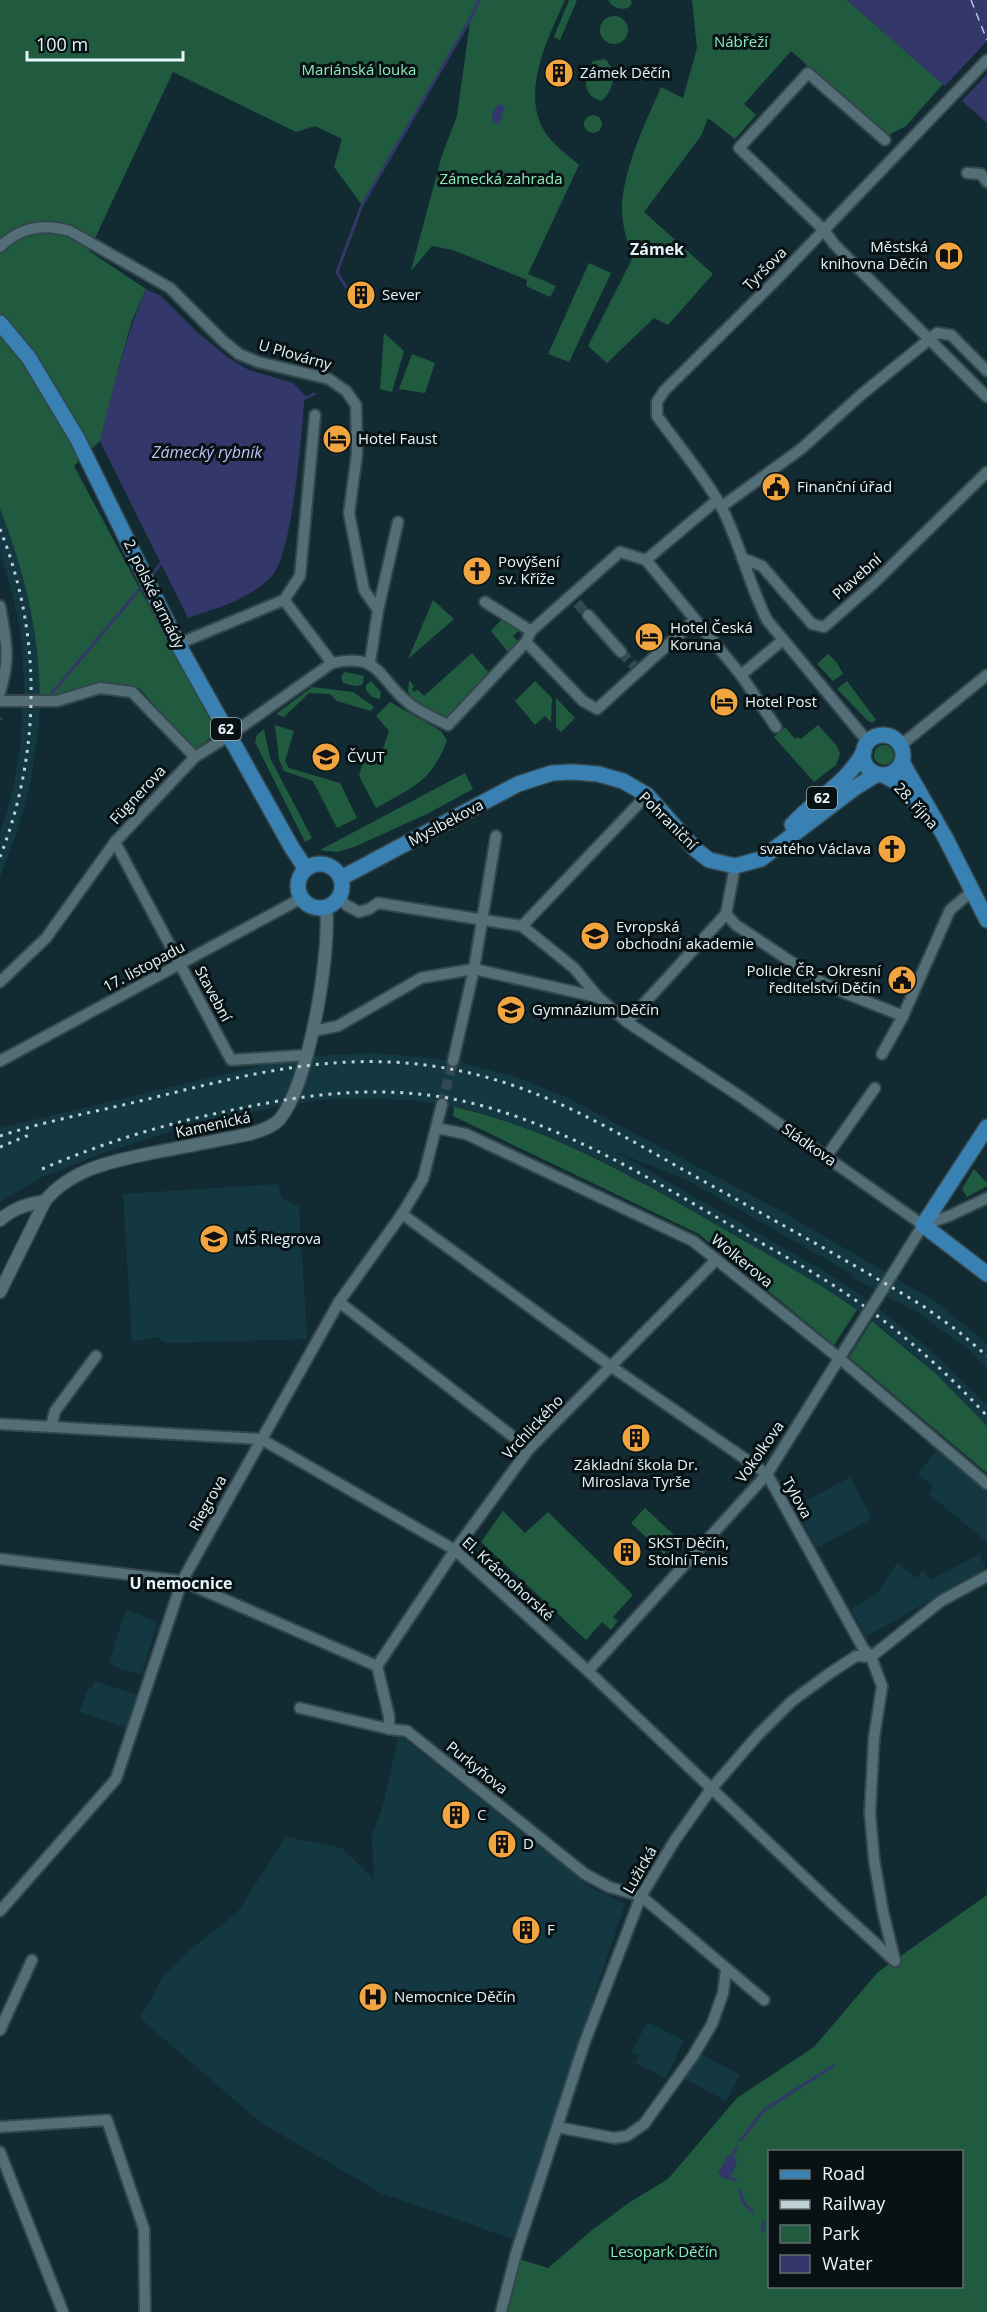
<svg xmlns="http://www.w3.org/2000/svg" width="987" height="2312" font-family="'Open Sans',sans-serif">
<rect width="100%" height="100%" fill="#122b33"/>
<!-- built -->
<g fill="#143841">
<polygon points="0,509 13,542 29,596 36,633 40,682 39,723 31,780 18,829 0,877 0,834 12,794 20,749 24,682 21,635 14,600 0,552"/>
<polygon points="374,1053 438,1059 462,1063 519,1078 568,1098 779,1210 938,1303 987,1344 987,1368 969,1350 920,1314 855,1279 852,1274 689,1181 614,1151 824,1271 865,1298 926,1346 975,1393 987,1405 987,1426 917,1357 882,1328 816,1283 638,1180 598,1159 531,1129 479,1112 412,1100 374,1099 329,1099 280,1106 193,1125 109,1151 42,1177 0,1202 0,1128 263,1065 313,1056"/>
<polygon points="278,1184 282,1199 299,1206 307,1339 165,1343 158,1337 132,1342 123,1194"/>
<polygon points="938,1449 987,1489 987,1542 929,1494 934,1487 918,1474"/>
<polygon points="850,1477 872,1518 817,1548 795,1507"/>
<polygon points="979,1554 986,1568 866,1637 851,1609 876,1595 897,1563 917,1578 923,1571 931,1580"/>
<polygon points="127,1610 157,1622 142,1674 122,1670 109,1663 123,1618"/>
<polygon points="94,1681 137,1695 126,1728 80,1712 88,1688 91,1689"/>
<polygon points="398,1738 403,1738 590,1887 625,1904 513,2239 381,2193 260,2122 140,2018 163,1977 187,1952 237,1913 286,1837 342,1848 374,1879 372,1836 384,1802"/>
<polygon points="647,2022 684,2040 666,2078 636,2063 639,2056 632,2052"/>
<polygon points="699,2053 740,2075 726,2101 685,2079"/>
</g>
<!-- green -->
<g fill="#215b3f" fill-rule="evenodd">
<path d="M0,0H565C547,40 516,101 551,140C559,149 570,157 579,165L528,274L556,286L550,297L526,286L527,280L453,250L432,246L411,271L442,155L457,116L470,22L362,205L334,167L342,139L315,126L296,132L173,72L89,251L146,289L132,321L121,359L100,441L74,466L217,733L195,750L139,688L96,683L40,703C40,635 25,572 0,509Z"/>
<polygon points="569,0 577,0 560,40 554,37"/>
<path d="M608,0H631L632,3L628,8C620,10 613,8 608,0Z"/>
<path d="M692,0H847L943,84L906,126L885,137L817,78L804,62L791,51L744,104L756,115L735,139L708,118L701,136L644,212L713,274L668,325L654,318L607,363L588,346L632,259C627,241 621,222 622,203C626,162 645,124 661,87L683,98L697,48Z"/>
<circle cx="614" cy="30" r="14"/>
<path d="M605,59C618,72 614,90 601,101C581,95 584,77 593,61Z"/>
<circle cx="593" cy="124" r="9"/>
<polygon points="589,263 611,273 569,362 548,354"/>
<polygon points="384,333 404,351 392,392 380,389"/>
<polygon points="412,354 435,363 425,393 399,389"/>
<polygon points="433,600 454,619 408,659"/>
<polygon points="502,619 519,630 513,636 518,641 508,652 491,631"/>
<polygon points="472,653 489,673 449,716 445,717 415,701 408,692 409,680 414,686 412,689 414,692 418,690 424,696"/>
<polygon points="828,654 837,663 843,674 833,681 817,664"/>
<polygon points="345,672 364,676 362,685 355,686 343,683 341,676"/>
<polygon points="371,681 381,692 380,699 372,697 366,690 366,685"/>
<polygon points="535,681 552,698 551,722 545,716 535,725 515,701"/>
<polygon points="847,681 876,720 872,723 867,720 837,689"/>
<polygon points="312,687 353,692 374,707 371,711 337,701 330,694 309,693 284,717 276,714"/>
<polygon points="556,698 575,718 561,732 556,727"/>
<path d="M390,702L441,731L447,740C432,782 411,788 376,808L359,776L366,752H382L389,731L376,716Z"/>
<polygon points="275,725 294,731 285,761 289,768 340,783 357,818 337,828 313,781 284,771 279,760"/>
<polygon points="818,725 837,746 840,754 836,765 814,782 774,737 785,727 795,739 798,737 801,739"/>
<polygon points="264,729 270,758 312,838 305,842 255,742 257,735"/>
<circle cx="884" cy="755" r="10"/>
<polygon points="465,773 473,789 427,814 354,847 337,852 320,850"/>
<path d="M454,1107C550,1128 635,1178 720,1227C766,1254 813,1279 857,1310L834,1345L699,1234L453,1116Z"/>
<polygon points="974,1169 987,1183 987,1186 967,1197 962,1189"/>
<polygon points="872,1321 936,1374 987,1426 987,1473 849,1357"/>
<polygon points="645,1508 678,1539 664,1554 631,1523"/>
<polygon points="503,1511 525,1533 548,1512 633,1595 613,1617 618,1621 611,1630 602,1622 586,1640 481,1542"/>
<path d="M987,1895V2312H501L519,2259L548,2268L591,2231L630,2202L668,2179L737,2098L814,2047L878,1972ZM770,2152H962V2286H770Z"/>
</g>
<!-- water -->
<g fill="#333769">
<polygon points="847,0 987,0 987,123"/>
<path d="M499,104L505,106L500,122L496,124L492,120C492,113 494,108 499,104Z"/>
<path d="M146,289L161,296L198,333L229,358L249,370L293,383L305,395C301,431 294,555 270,578C248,600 217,608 188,618L100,441C113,389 125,338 146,289Z"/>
<polygon points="728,2155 736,2158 737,2162 731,2176 724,2179 718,2173"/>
</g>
<!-- pier -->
<polygon fill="#122b33" points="987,41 987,74 960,103 943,88"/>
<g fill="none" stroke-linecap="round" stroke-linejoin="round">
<!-- stream -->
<g stroke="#333769" stroke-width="3">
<polyline points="346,287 337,272 362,205 470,20 479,0"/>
<polyline points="303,399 314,394"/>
<polyline points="150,577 163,561"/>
<polyline points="52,693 144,584"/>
<polyline points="0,719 1,719"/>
<polyline points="741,2140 764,2110 833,2066"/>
<polyline points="730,2159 736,2148"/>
<polyline points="727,2177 736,2180"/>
<polyline points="740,2190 744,2204 752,2211"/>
<polyline points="763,2222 763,2232"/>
</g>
<!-- ferry -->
<polyline stroke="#bbc3f4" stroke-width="1.5" stroke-dasharray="8 6" stroke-linecap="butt" points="971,0 987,40"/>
<!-- minor-tunnel -->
<g stroke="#324951" stroke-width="10" stroke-dasharray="10 5" stroke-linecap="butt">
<polyline points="577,603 588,615"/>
<polyline points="621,652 634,666"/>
<polyline points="442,1104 453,1061"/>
</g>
<!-- minor casing -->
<g stroke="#33464b" stroke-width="14">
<g id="minor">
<polyline points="885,140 808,73 739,148 824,230 834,244 987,397"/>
<polyline points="967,173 981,174 987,182"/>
<path d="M0,247C20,227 43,223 70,231L170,288L223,341L239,354L258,362L329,379L346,391L356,405L357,454L349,513L364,590L378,610"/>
<polyline points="721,507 801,449 862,394 937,333 951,335 987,371"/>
<polyline points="742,558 762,566 812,624 824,627 875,582 987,472"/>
<polyline points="646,560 717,500"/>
<polyline points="284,600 300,576 315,415"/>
<polyline points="284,600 332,663"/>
<polyline points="485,602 531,631"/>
<path d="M0,606C6,641 11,657 0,692"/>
<polyline points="588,615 621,652"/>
<polyline points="526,642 583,701 597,709 695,620"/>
<polyline points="178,644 284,600"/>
<polyline points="370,662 378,610 398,522"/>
<polyline points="741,675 783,640"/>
<polyline points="0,701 57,701 100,688 132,692 195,757"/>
<path d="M868,742L767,620C749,584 740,544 722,508C706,478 677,444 657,416V402L664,391L777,279L987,60"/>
<polyline points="901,745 987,675"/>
<polyline points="115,842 231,1060 308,1055"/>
<polyline points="339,897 346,905 359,912 369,909 378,903 522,926 574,968 598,997 627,1022 741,1097 923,1225"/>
<polyline points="726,914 736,925 820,981 845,993 903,1016"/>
<polyline points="522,926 647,795"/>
<path d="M0,982L46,938L115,842L195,757L230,735L332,663C383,652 377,680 411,705C422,713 436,719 448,725L526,642L531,631L620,552L646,560L741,675L776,727"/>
<polyline points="627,1022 726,914 735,866"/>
<polyline points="313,1031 338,1026 421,978 474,969 597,997"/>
<polyline points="882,1054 903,1016 950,910 971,892"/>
<polyline points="0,1061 302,898"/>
<polyline points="453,1061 474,969 496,836"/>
<polyline points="437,1128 466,1134 693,1241 839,1358 987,1484"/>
<polyline points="826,1157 875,1088"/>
<polyline points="402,1214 612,1367 767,1474 863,1648 871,1657 882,1686 874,1738 870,1813 874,1859 883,1912 895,1961"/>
<polyline points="923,1225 949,1216 987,1198"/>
<polyline points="878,1297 923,1225"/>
<polyline points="339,1302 529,1449"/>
<polyline points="0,1424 261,1439 455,1550 588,1671 838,1909 895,1961"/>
<polyline points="51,1427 55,1411 96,1356"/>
<polyline points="0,1559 182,1581 377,1666 389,1716 389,1729 407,1731 585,1874 609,1887 641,1896 764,2000"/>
<polyline points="377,1666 455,1550 529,1449 716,1260"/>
<polyline points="588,1671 767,1474 862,1322"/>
<polyline points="300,1708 389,1729"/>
<polyline points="0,1911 116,1779 182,1581 339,1302 402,1214 423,1179 442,1104"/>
<polyline points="0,2030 32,1960"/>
<polyline points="0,2127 107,2120 144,2229 145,2312"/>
<polyline points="557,2127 614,2138 627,2136 644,2124 693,2056 712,2024 723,1993 726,1970"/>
<polyline points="0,2152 63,2312"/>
<polyline points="501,2312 517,2250 584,2044 641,1896 675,1840 711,1789 758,1735 792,1701 830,1673 856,1656 871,1657 941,1601 987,1576"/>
</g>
</g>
<!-- tertiary casing -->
<g stroke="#33464b" stroke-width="15">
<g id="tertiary">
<path d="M0,1220C13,1208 28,1204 45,1201"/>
<path d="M0,1292L45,1201C74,1165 124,1159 167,1150C195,1145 223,1139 250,1134C261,1130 271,1128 279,1120C309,1085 331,953 326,907"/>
</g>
</g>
<!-- primary casing -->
<g stroke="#33464b" stroke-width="18">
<g id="primary">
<polyline points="0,323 29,358 77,438 178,644 292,848 306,869"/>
<circle cx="883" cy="755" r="20"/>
<polyline points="902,762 946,839 987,920"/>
<polyline points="883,775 898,783 921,810"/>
<path d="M792,825C815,799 848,783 864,751"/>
<circle cx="320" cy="886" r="22"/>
<polyline points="341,878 518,784 552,773 573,772 598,774 623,781 647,795 695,849 709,860 735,866 761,859 856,787 877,774"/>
<polyline points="987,1127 923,1225 987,1274"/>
</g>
</g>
<!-- minor -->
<use href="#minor" stroke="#536e76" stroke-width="10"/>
<!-- tertiary -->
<use href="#tertiary" stroke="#536e76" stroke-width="12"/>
<!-- primary -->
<use href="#primary" stroke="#3980b3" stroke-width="15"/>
<!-- rail -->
<g stroke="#c0d1d6" stroke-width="3" stroke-dasharray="3 6" stroke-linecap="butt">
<path d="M0,529C42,634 41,752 0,857"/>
<path d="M0,1136C46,1121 94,1112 140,1101C242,1076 333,1050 439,1067C542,1083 618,1134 707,1183C779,1223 852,1263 923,1306L958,1331L987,1356"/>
<polyline points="0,1147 29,1135"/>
<path d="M42,1169C102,1143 164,1124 228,1111C314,1092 396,1082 483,1106C572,1131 651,1179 730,1225C766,1246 804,1266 839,1289C894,1325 943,1368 987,1416"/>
</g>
<!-- minor-bridge casing -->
<g stroke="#33464b" stroke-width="14" stroke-linecap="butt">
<polyline id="minor-bridge" points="862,1322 878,1297"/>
</g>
<!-- minor-bridge -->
<use href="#minor-bridge" stroke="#536e76" stroke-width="10"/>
</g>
<!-- icons -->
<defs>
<g id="building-disc" transform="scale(1.5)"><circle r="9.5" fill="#f1a540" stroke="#081215"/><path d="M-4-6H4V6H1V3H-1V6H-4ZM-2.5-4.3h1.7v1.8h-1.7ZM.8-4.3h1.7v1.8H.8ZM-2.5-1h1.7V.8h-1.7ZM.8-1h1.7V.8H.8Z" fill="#111"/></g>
<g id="library-disc" transform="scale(1.5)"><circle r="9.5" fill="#f1a540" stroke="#081215"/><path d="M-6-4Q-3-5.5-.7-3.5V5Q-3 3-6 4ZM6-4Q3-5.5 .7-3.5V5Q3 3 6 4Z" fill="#111"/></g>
<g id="hotel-disc" transform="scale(1.5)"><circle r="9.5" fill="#f1a540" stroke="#081215"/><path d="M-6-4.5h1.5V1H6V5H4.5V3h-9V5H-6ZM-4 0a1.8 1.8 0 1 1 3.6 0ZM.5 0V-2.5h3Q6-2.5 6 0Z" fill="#111"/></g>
<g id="civic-disc" transform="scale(1.5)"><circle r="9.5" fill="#f1a540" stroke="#081215"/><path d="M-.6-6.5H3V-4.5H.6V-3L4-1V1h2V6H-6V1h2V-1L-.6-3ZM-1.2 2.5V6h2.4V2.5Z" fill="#111"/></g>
<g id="church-disc" transform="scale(1.5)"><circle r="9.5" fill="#f1a540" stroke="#081215"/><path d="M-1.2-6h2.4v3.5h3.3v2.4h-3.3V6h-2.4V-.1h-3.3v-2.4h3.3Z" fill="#111"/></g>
<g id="university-disc" transform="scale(1.5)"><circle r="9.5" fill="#f1a540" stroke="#081215"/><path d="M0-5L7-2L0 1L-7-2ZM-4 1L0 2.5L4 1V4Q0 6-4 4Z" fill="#111"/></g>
<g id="school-disc" transform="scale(1.5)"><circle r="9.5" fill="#f1a540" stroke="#081215"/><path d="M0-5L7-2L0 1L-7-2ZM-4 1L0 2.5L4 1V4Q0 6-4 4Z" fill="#111"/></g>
<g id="hospital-disc" transform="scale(1.5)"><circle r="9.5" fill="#f1a540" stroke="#081215"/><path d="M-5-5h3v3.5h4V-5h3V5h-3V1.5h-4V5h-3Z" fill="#111"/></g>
</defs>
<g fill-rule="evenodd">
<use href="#building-disc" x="559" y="73"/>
<use href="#library-disc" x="949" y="256"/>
<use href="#building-disc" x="361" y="295"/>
<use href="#hotel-disc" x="337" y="439"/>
<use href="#civic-disc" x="776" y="487"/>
<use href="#church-disc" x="477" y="571"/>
<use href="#hotel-disc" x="649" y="637"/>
<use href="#hotel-disc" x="724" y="702"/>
<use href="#university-disc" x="326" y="757"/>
<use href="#church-disc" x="892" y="849"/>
<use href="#university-disc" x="595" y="936"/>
<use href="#civic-disc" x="902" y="980"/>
<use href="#university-disc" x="511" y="1010"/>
<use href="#school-disc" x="214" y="1239"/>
<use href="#building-disc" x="636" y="1438"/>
<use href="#building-disc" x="627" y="1552"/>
<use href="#building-disc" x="456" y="1815"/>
<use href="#building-disc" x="502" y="1844"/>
<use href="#building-disc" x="526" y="1930"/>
<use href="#hospital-disc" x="373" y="1997"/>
</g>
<g text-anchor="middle" stroke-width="6" stroke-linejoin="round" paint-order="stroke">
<!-- shield labels -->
<g fill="#081215" stroke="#a3b1b5" stroke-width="1.5">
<rect x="211" y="718" width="30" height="22" rx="4.5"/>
<rect x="807" y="787" width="30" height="22" rx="4.5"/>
</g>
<g font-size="14" font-weight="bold" fill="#e6f5f9">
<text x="226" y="734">62</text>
<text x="822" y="803">62</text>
</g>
<!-- park labels -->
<g font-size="15" fill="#8debb8" stroke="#081215">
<text x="741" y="47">Nábřeží</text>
<text x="359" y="75">Mariánská louka</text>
<text x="501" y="184">Zámecká zahrada</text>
<text x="664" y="2257">Lesopark Děčín</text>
</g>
<!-- poi labels -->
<g font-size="15" fill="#e6f5f9" stroke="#081215" text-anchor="start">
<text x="580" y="78">Zámek Děčín</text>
<text x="928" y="252" text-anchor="end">Městská<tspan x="928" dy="17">knihovna Děčín</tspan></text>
<text x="382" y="300">Sever</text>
<text x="358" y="444">Hotel Faust</text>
<text x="797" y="492">Finanční úřad</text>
<text x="498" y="567">Povýšení<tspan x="498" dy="17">sv. Kříže</tspan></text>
<text x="670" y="633">Hotel Česká<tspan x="670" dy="17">Koruna</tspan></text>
<text x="745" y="707">Hotel Post</text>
<text x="347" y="762">ČVUT</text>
<text x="871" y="854" text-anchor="end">svatého Václava</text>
<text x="616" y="932">Evropská<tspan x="616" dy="17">obchodní akademie</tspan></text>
<text x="881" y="976" text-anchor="end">Policie ČR - Okresní<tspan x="881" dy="17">ředitelství Děčín</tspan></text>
<text x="532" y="1015">Gymnázium Děčín</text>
<text x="235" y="1244">MŠ Riegrova</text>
<text x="636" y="1470" text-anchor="middle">Základní škola Dr.<tspan x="636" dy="17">Miroslava Tyrše</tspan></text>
<text x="648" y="1548">SKST Děčín,<tspan x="648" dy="17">Stolní Tenis</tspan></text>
<text x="477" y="1820">C</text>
<text x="523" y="1849">D</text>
<text x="547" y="1935">F</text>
<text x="394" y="2002">Nemocnice Děčín</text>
</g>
<!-- street labels -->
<g font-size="15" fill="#e6f5f9" stroke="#081215">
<text transform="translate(765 269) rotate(-45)" y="5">Tyršova</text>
<text transform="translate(295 355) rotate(16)" y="5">U Plovárny</text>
<text transform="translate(857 577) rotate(-42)" y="5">Plavební</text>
<text transform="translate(154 594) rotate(64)" y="5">2. polské armády</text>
<text transform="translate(138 795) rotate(-47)" y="5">Fügnerova</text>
<text transform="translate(916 806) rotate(47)" y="5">28. října</text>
<text transform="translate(668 821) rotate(45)" y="5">Pohraniční</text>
<text transform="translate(446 823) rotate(-28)" y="5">Myslbekova</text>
<text transform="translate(144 967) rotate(-28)" y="5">17. listopadu</text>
<text transform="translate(213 994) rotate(62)" y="5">Stavební</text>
<text transform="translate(213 1125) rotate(-12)" y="5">Kamenická</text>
<text transform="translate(809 1145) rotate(35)" y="5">Sládkova</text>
<text transform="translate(742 1261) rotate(39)" y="5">Wolkerova</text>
<text transform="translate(533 1427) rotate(-47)" y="5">Vrchlického</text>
<text transform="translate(760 1452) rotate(-55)" y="5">Vokolkova</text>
<text transform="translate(797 1498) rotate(61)" y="5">Tylova</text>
<text transform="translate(208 1503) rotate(-61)" y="5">Riegrova</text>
<text transform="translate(508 1579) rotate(42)" y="5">El. Krásnohorské</text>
<text transform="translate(477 1768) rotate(39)" y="5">Purkyňova</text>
<text transform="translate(640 1870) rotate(-60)" y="5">Lužická</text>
</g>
<!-- neighbourhood labels -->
<g font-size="16" font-weight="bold" fill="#e6f5f9" stroke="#081215">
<text x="657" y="255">Zámek</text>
<text x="181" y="1589">U nemocnice</text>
</g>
<!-- water labels -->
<g font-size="16" font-style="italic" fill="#bbc3f4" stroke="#081215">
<text x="207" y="458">Zámecký rybník</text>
</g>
</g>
<!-- legend -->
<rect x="768" y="2150" width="195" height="138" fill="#081215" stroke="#616d70" stroke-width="1.5"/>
<rect x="780" y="2170" width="30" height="9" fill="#3980b3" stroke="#616d70" stroke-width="1.5"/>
<text x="822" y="2180" font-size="18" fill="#e6f5f9">Road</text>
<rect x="780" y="2200" width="30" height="9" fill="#c0d1d6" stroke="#616d70" stroke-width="1.5"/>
<text x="822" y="2210" font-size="18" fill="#e6f5f9">Railway</text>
<rect x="780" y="2225" width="30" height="18" fill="#215b3f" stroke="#616d70" stroke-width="1.5"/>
<text x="822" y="2240" font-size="18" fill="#e6f5f9">Park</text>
<rect x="780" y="2255" width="30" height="18" fill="#333769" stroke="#616d70" stroke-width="1.5"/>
<text x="822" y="2270" font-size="18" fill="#e6f5f9">Water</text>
<!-- scale -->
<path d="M27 51v9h156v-9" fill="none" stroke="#e6f5f9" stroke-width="3"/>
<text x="36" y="51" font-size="18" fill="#e6f5f9" stroke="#081215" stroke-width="4.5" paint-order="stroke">100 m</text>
</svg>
